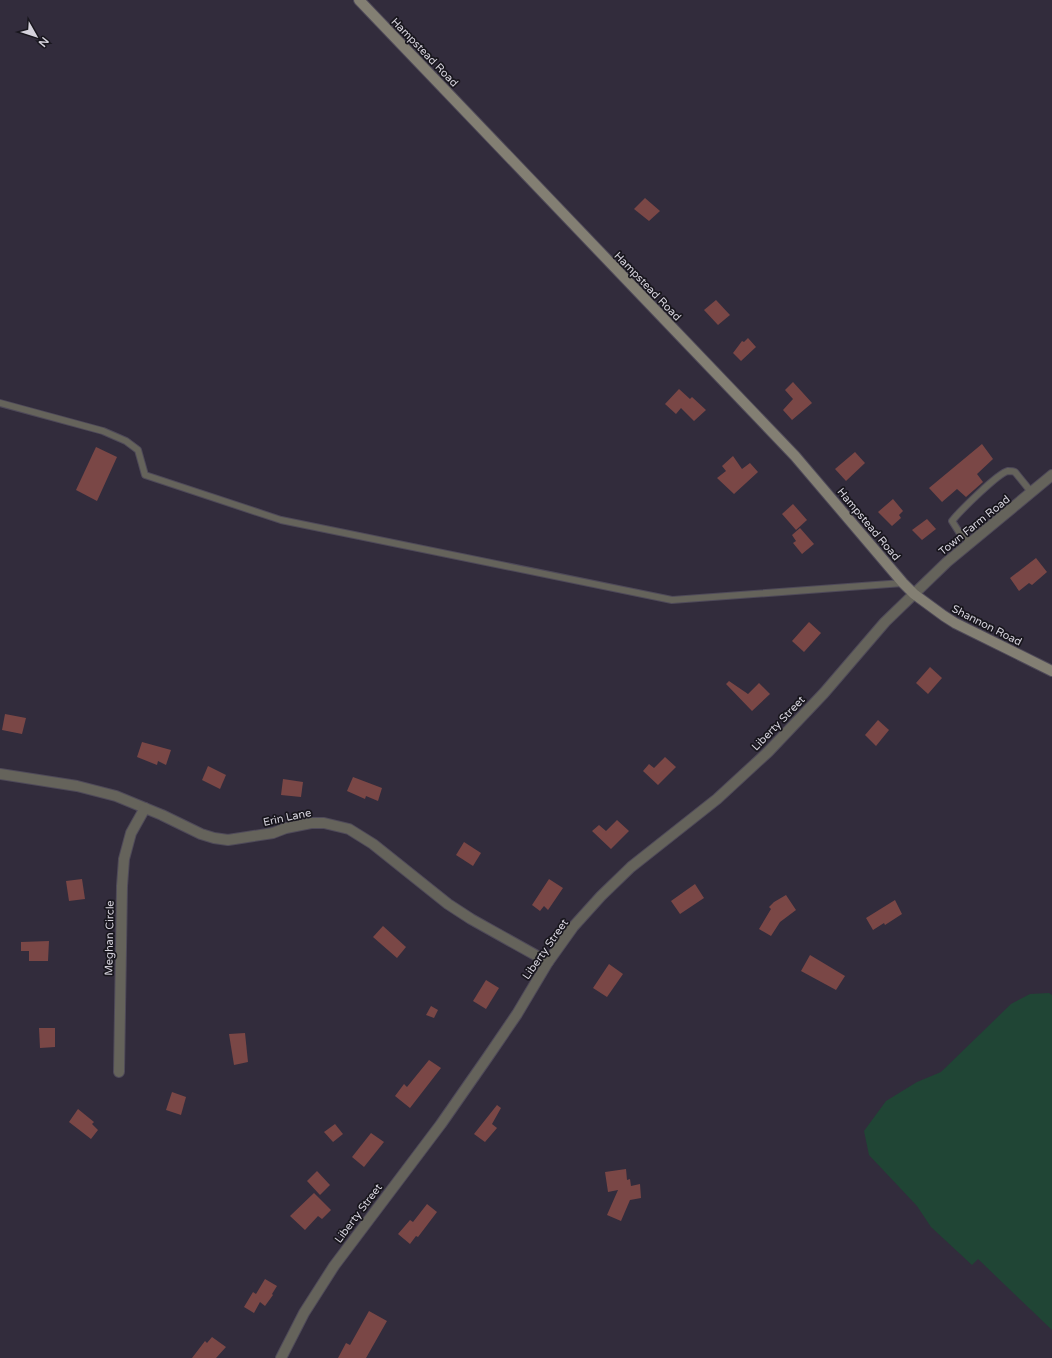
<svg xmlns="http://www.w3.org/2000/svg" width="1052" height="1358" font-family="'Varela Round',sans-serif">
<rect width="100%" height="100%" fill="#322c3c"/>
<!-- green -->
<polygon fill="#204535" points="1049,993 1052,995 1052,1330 978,1259 972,1265 931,1227 917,1206 869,1155 864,1131 886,1101 917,1082 941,1072 1011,1004 1030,994"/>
<!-- building -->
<g fill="#7a4746">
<polygon points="645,198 660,211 649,221 634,209"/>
<polygon points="716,300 730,315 718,325 704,310"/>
<polygon points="748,338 756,347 741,361 733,353 742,341 744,342"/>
<polygon points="793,382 812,403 792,420 783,410 793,399 785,390"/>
<polygon points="679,389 690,399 692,397 706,410 694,421 681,408 676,414 665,404"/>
<polygon points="982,444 993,459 977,474 983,482 966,497 957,489 942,502 929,488"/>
<polygon points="96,447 117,457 97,501 76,490"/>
<polygon points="855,452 865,463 846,481 835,469"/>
<polygon points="733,456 742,469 750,463 758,472 734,494 717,478 726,471 722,466"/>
<polygon points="893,499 903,511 899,515 901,518 892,526 878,512"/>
<polygon points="793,504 807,520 796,530 782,514"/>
<polygon points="927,519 936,529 922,540 912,530"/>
<polygon points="800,528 814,544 802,554 793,543 796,541 792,535"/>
<polygon points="1036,558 1047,572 1032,585 1029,583 1019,591 1010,578"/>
<polygon points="809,622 821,633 804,652 792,641"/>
<polygon points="930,667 942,678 928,694 916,683"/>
<polygon points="729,681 748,694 759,683 770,694 752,711 726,684"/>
<polygon points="5,714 26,718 22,734 2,730"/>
<polygon points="878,720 889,730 876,746 865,735"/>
<polygon points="142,742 171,750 166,765 158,761 157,765 137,757"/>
<polygon points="665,757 676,767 658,785 643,771 649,764 654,768"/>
<polygon points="208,766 226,775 220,789 202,780"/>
<polygon points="353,777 382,788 378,801 366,796 365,799 347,791"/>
<polygon points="283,779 303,782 301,797 281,795"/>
<polygon points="617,820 629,831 611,849 592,831 599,825 606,831"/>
<polygon points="464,842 481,853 473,866 456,855"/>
<polygon points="82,879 85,899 69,901 66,881"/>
<polygon points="549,879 563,888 548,910 544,906 540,911 532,905"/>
<polygon points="695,884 704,898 680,914 671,901"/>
<polygon points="786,895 796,910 780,922 771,936 759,929 771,909 769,907 774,902"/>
<polygon points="895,900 902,914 885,925 884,923 873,930 866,918"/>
<polygon points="383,926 406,947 397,958 373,937"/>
<polygon points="49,941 48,961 29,961 29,951 21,951 21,942"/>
<polygon points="810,955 845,976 836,990 801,971"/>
<polygon points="609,964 623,974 607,997 593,988"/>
<polygon points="486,980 499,988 486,1009 473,1001"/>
<polygon points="431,1006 438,1010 434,1018 426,1015"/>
<polygon points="39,1028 55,1028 55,1047 40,1048"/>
<polygon points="245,1033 248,1062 234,1065 229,1034"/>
<polygon points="429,1060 441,1068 410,1108 395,1096 404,1084 407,1087"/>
<polygon points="172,1092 186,1097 181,1115 166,1110"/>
<polygon points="497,1105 501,1108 492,1124 497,1128 485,1142 474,1134"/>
<polygon points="78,1109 94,1122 92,1124 98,1130 91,1139 69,1122"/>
<polygon points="335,1124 343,1134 333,1142 324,1132"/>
<polygon points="371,1133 384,1142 364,1167 352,1157"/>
<polygon points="626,1169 627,1180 630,1179 631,1186 640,1184 641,1198 630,1200 621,1221 607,1215 618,1190 608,1192 605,1172"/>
<polygon points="317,1171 330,1185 320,1195 307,1181"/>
<polygon points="314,1193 331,1210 322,1219 318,1216 305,1230 290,1216"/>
<polygon points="427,1204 437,1212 418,1237 416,1236 410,1244 398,1234 410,1220 413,1222"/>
<polygon points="265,1279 277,1286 272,1294 273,1295 265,1306 260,1302 254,1313 244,1307 253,1292 256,1294"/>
<polygon points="369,1311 387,1321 366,1358 338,1358 346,1343 350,1345"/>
<polygon points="212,1337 226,1347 216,1358 192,1358 205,1341 207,1343"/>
</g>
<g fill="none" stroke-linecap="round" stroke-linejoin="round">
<!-- lane casing -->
<g stroke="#4f4a59" stroke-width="8">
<g id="lane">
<polyline points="0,403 103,431 126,441 138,450 145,475 281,520 672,600 903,583"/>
<path d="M970,542L959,532L952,521C959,512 998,473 1008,471C1010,471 1013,471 1015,472L1032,493"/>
</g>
</g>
<!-- street casing -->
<g stroke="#4f4a59" stroke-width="12">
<g id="street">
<polyline points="0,774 77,786 116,796 162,815 201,834 214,838 228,840 241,838 273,833 286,828 311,823 324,823 349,829 373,844 448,904 471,919 548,962"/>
<polyline points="119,1072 122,886 124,859 131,833 145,808"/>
<polyline points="281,1358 304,1313 334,1266 441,1124 487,1058 517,1014 548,962 573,927 601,896 631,867 717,799 768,752 824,693 885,622 947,562 1052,475"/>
</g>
</g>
<!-- secondary casing -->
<g stroke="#4f4a59" stroke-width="12">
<polyline id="secondary" points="359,0 795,456 903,583 914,594 944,616 955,623 1052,671"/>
</g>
<!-- lane -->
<use href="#lane" stroke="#65635b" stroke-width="6"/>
<!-- street -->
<use href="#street" stroke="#65635b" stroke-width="10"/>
<!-- secondary -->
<use href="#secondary" stroke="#837f73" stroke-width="10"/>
</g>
<g text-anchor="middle" stroke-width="3.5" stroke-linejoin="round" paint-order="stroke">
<!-- street labels -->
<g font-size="11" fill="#d5d2dc" stroke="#18161d">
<text transform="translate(425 52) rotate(46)" y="4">Hampstead Road</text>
<text transform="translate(648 286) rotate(46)" y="4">Hampstead Road</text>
<text transform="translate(869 524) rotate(50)" y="4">Hampstead Road</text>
<text transform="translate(974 525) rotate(-39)" y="4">Town Farm Road</text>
<text transform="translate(987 625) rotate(27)" y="4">Shannon Road</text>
<text transform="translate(778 723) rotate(-46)" y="4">Liberty Street</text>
<text transform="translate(287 817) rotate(-12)" y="4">Erin Lane</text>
<text transform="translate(109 938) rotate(-89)" y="4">Meghan Circle</text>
<text transform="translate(545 949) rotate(-55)" y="4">Liberty Street</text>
<text transform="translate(358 1213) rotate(-53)" y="4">Liberty Street</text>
</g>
</g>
<!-- north arrow -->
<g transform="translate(36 36) rotate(129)" stroke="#18161d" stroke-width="3" paint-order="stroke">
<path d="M0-3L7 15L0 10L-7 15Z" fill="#d5d2dc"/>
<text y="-6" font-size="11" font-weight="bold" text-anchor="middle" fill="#d5d2dc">N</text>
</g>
</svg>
